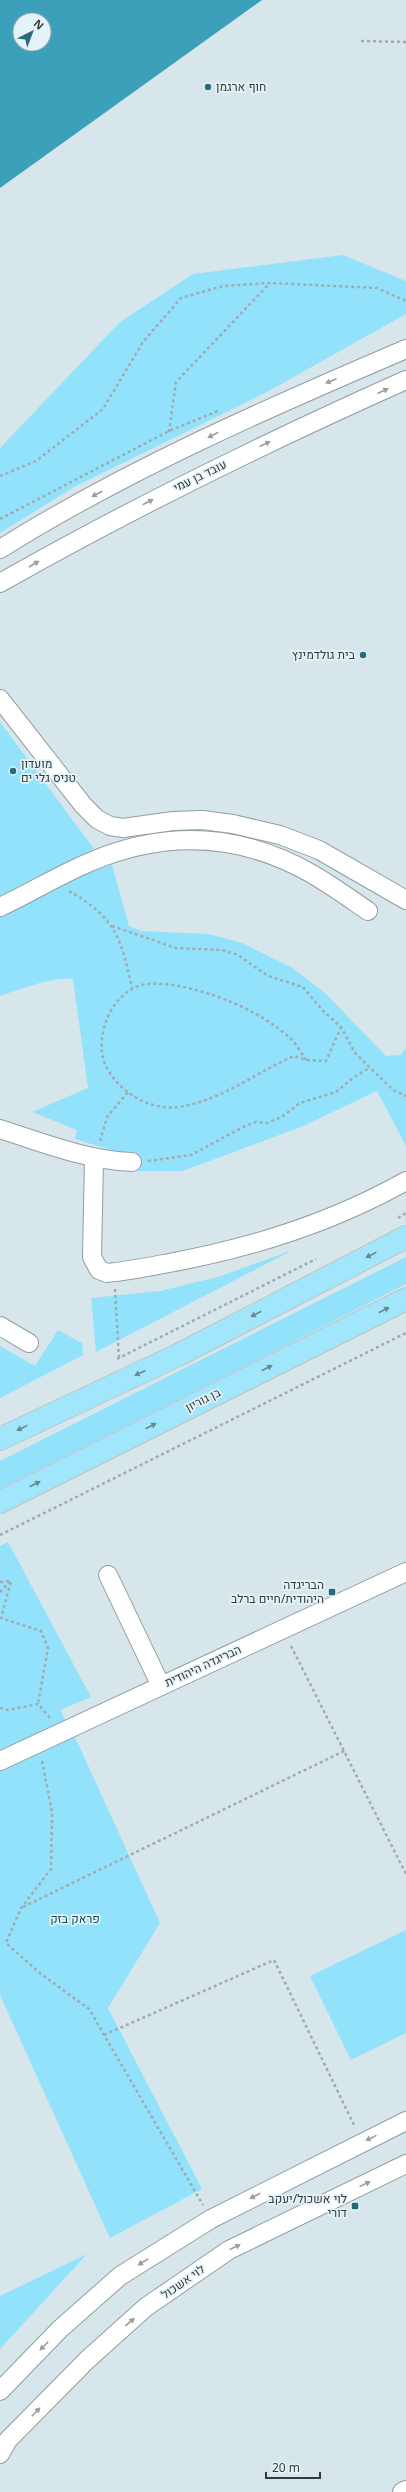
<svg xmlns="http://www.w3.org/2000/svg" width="406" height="2492" font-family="'Noto Sans',Heebo,sans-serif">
<rect width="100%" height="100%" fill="#d7e6eb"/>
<!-- green -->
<g fill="#93e2fb">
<polygon points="343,255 406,281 406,314 267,392 74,487 0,533 0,448 120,322 193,274"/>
<polygon points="0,722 94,849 0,899"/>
<path d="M112,865L129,926L142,931L209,934L242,943L291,967L325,993L386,1056L400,1055L406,1048V1146L377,1091L301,1127L183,1171H137L135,1154L114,1151L75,1139L77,1130L32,1112L88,1088L73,979C54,976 19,990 0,996V917L82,875Z"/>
<polygon points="293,1250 96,1352 91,1298 160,1291 218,1277"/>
<polygon points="406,1257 406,1284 0,1491 0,1461"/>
<polygon points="58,1330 82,1343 83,1355 0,1398 0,1346 35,1366"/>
<polygon points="8,1542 91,1697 60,1710 75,1737 160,1923 108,2008 202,2189 110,2238 0,1995 0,1546"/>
<polygon points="406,1930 406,2033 351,2060 310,1976"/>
<polygon points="87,2254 0,2349 0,2296"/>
</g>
<!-- water -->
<path fill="#3ca0bb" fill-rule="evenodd" d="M0,0H262L0,188ZM20,20H44V44H20Z"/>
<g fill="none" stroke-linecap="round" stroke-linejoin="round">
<!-- minor casing -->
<g stroke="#909ea3" stroke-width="20">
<g id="minor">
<path d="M0,549C128,469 268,408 406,349"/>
<path d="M0,583C132,508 267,442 406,380"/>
<polyline points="0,699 83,805 97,819 110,826 123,828 173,821 202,820 233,824 280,835 319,850 406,900"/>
<path d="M0,907C30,893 59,875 90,862C165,830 240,833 312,874C331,885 349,898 368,911"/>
<path d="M0,1129C43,1143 86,1160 132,1162"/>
<path d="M94,1158L92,1257L99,1270L107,1273C128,1271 148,1267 169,1263C251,1248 333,1222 406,1181"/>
<polyline points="0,1326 29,1343"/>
<polyline points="108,1575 161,1686"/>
<polyline points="0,1761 406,1572"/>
<polyline points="0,2391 60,2329 120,2276 211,2219 406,2121"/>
<polyline points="0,2454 8,2440 87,2360 146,2307 229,2250 406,2164"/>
<polyline points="402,2492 406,2490"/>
</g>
</g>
<!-- major casing -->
<g stroke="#c2c4c5" stroke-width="24">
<g id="major">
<polyline points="0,1439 180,1354 406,1237"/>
<polyline points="0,1502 406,1299"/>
</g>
</g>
<!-- path -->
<g stroke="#a0abaf" stroke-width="2.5" stroke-dasharray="3 3" stroke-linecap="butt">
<polyline points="361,41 406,42"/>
<polyline points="169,432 176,382 270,283"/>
<polyline points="0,476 36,461 103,409 143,342 181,298 223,286 270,283 377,288 406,301"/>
<polyline points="0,519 169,431 218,411"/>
<path d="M69,891C116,918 121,938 132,988"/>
<polyline points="112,926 176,948 222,950 238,955 268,976 303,987 322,1010 341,1027 355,1053 393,1090 406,1096"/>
<path d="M306,1060C301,1053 296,1043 290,1038C268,1018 241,1005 213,995C194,989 169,982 148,984C114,987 93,1034 105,1064C117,1091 149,1111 179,1107C222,1100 255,1073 294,1056L306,1060L326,1061L341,1027"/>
<polyline points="100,1141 107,1117 128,1092"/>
<polyline points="148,1161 191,1155 245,1126 256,1122 267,1123 283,1116 300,1103 336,1092 354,1077 369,1068"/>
<polyline points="398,1218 406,1213"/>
<polyline points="115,1289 119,1359"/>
<polyline points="117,1359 316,1259"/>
<polyline points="0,1535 406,1333"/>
<polyline points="0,1582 11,1581 1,1618 41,1631 48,1648 38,1704"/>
<polyline points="0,1592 10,1582"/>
<polyline points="291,1646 406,1874"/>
<polyline points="0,1708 8,1710 38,1704 50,1718"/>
<polyline points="42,1761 52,1812 51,1869 21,1908 6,1943 41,1974 89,2009 203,2205"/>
<polyline points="23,1907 344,1751"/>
<polyline points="104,2035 274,1960 355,2127"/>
</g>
<!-- minor -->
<use href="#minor" stroke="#fff" stroke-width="18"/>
<!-- major -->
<use href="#major" stroke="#a1e6fa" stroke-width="22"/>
</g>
<!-- one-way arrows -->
<defs><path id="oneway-solid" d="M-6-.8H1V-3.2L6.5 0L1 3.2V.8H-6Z"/></defs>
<g fill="#9a9d9e">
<use href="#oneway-solid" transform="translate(331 381) rotate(157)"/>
<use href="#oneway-solid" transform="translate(383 391) rotate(-24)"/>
<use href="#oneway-solid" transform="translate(213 435) rotate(153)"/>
<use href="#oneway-solid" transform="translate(265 444) rotate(-25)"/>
<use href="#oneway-solid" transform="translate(97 494) rotate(153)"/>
<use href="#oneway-solid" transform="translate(148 502) rotate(-27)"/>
<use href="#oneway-solid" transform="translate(34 564) rotate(-30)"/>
<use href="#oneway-solid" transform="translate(371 2138) rotate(154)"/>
<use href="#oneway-solid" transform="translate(365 2184) rotate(-26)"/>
<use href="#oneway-solid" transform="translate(255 2196) rotate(153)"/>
<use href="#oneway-solid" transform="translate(235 2247) rotate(-26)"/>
<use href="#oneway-solid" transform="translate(143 2262) rotate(148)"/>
<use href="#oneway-solid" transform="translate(130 2322) rotate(-41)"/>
<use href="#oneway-solid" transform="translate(44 2346) rotate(134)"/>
<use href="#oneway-solid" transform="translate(36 2412) rotate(-46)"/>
</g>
<g fill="#668892">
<use href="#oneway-solid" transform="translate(371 1255) rotate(153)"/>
<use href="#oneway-solid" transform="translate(384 1310) rotate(-27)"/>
<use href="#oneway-solid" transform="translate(256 1314) rotate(153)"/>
<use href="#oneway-solid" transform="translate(267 1368) rotate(-27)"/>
<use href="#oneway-solid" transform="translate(140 1373) rotate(155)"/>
<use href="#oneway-solid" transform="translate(151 1426) rotate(-27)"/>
<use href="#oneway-solid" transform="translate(22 1428) rotate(154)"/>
<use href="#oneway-solid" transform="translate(35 1484) rotate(-27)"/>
</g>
<!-- markers -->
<g fill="#286a7c" stroke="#e4f3f8" stroke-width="1.5">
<circle cx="208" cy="87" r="4"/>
<circle cx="363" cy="655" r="4"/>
<circle cx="13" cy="771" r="4"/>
<rect x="328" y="1588" width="8" height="8" rx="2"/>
<rect x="351" y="2202" width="8" height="8" rx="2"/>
</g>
<g text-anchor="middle" stroke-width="3.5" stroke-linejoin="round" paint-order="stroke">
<!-- poi labels -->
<g font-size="12" fill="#353b3d" stroke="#e4f3f8" text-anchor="end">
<text x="216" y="91" text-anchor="start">חוף ארגמן</text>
<text x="355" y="659">בית גולדמינץ</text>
<text x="21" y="768" text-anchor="start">מועדון<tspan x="21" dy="14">טניס גלי ים</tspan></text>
<text x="324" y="1589">הבריגדה<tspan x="324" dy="14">היהודית/חיים ברלב</tspan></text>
<text x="347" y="2203">לוי אשכול/יעקב<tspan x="347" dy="14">דורי</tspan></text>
</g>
<!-- street labels -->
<g font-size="12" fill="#353b3d" stroke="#e4f3f8">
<text transform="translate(200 476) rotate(-26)" y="4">עובד בן עמי</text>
<text transform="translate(203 1400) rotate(-27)" y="4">בן גוריון</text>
<text transform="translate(203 1666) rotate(-25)" y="4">הבריגדה היהודית</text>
<text transform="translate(183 2282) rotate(-35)" y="4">לוי אשכול</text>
</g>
<!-- park labels -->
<g font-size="12" fill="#124b5a" stroke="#e4f3f8">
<text x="75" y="1923">פראק בזק</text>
</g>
</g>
<!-- north arrow -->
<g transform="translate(32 32) rotate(42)"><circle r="19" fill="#e4f3f8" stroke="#9ea9ad"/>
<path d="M0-3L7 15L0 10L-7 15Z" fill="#286a7c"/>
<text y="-6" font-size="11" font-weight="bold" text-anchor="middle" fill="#353b3d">N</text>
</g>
<!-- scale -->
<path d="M266 2472v6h54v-6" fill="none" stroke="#353b3d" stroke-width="2"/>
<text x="272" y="2472" font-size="12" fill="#353b3d" stroke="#e4f3f8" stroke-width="3" paint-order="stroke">20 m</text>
</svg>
